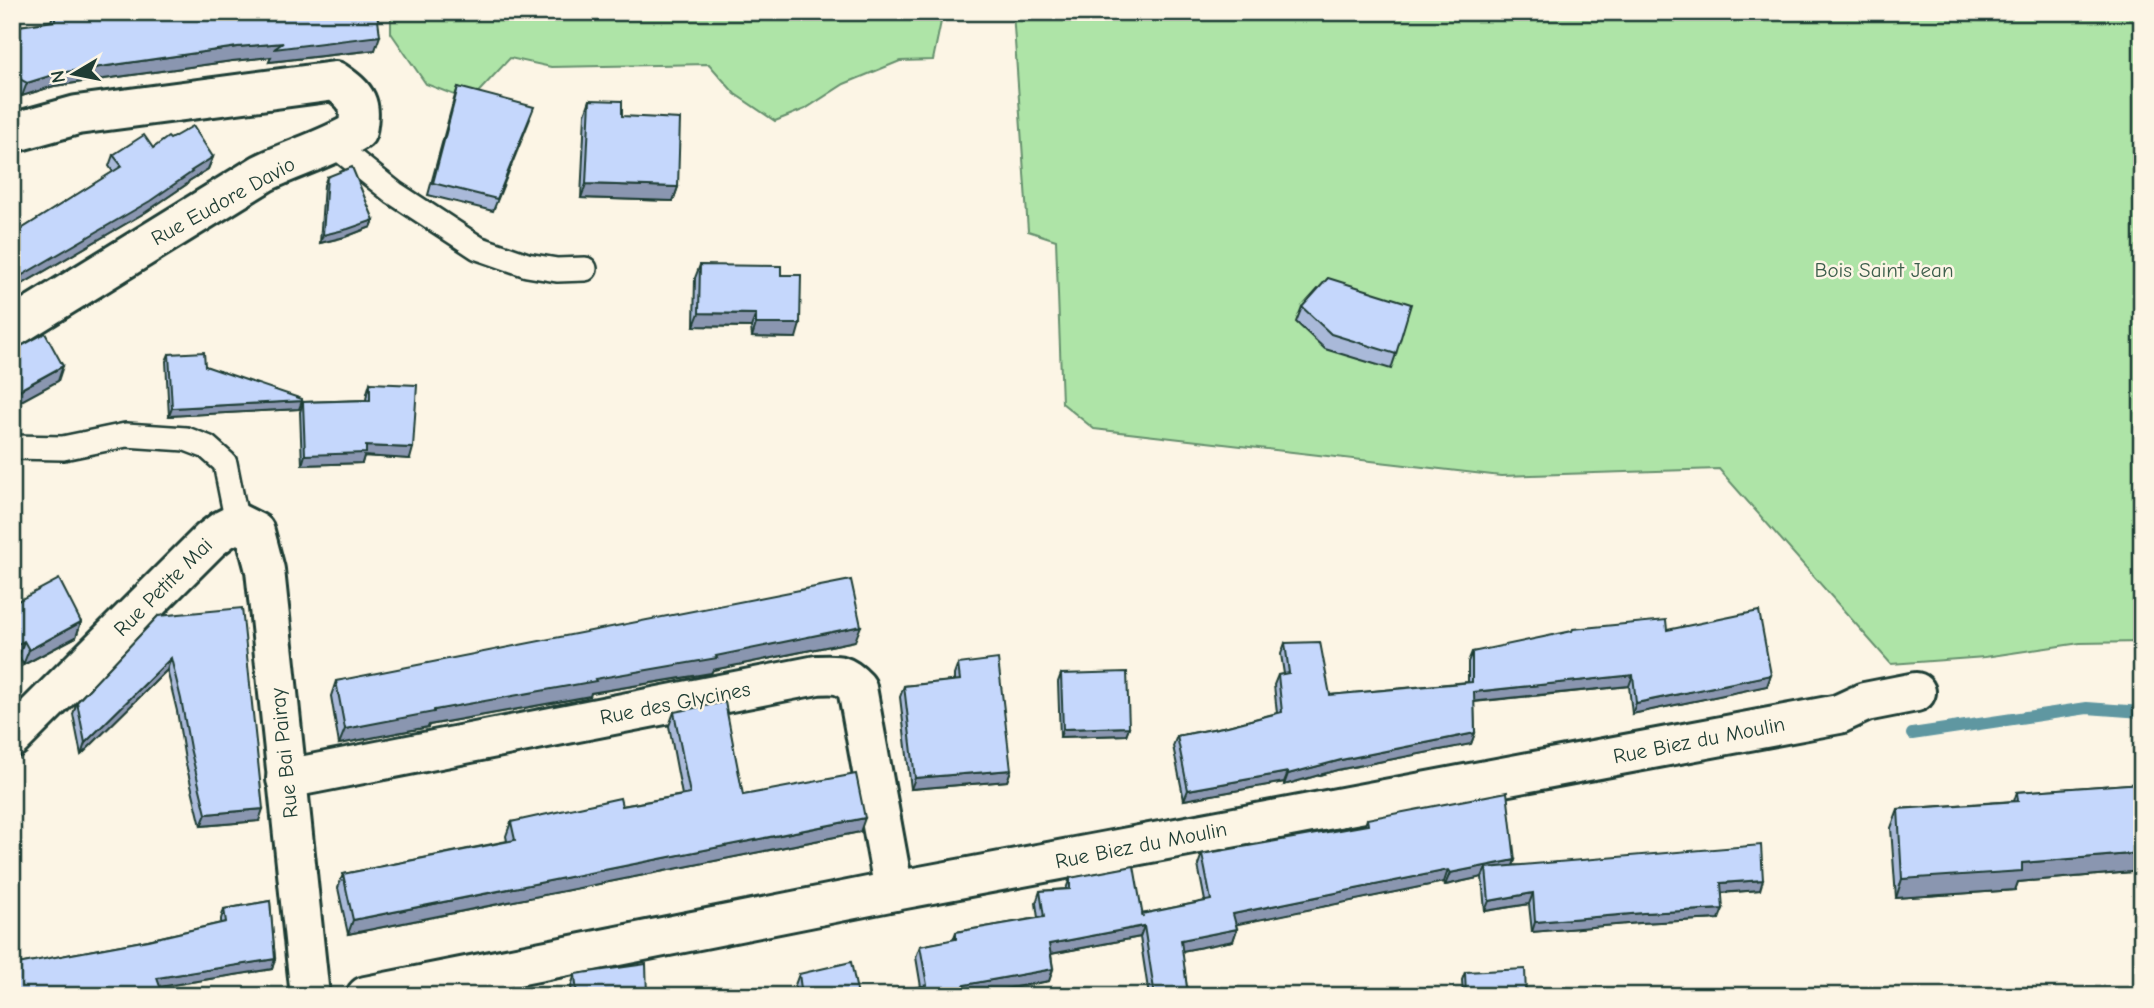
<svg xmlns="http://www.w3.org/2000/svg" width="2154" height="1008" font-family="'Comic Neue',sans-serif">
<rect width="100%" height="100%" fill="#fcf5e5"/>
<filter id="ink" filterUnits="userSpaceOnUse"><feTurbulence type="fractalNoise" baseFrequency=".0143" numOctaves="2"/><feDisplacementMap in="SourceGraphic" scale="14" xChannelSelector="R" yChannelSelector="G"/><feConvolveMatrix kernelMatrix="1 2 1 2 8 2 1 2 1" color-interpolation-filters="sRGB"/></filter>
<g filter="url(#ink)">
<!-- green -->
<g fill="#aee4a7" stroke="#66906e" stroke-width="2">
<polygon points="391,12 943,12 933,60 900,61 844,84 805,109 775,121 735,94 709,64 551,67 510,58 470,101 426,84 391,33"/>
<polygon points="1013,12 2142,12 2142,642 2080,643 1985,657 1891,664 1719,469 1501,476 1094,429 1062,403 1056,240 1028,231"/>
</g>
<g fill="none" stroke-linecap="round" stroke-linejoin="round">
<!-- stream -->
<polyline stroke="#5f97a1" stroke-width="12" points="1912,734 2087,708 2142,712"/>
<!-- lane casing -->
<g stroke="#1f3d34" stroke-width="28">
<g id="lane">
<polyline points="334,145 394,193 478,248 527,265 557,270 585,269"/>
<polyline points="12,447 63,448 126,435 186,439 207,447 225,463 237,523"/>
</g>
</g>
<!-- street casing -->
<g stroke="#1f3d34" stroke-width="44">
<g id="street">
<path d="M12,133L77,115L335,81C358,97 362,103 357,131C327,149 294,158 263,173L12,328"/>
<polyline points="12,738 210,540 223,530 237,523 255,532 265,570 310,996"/>
<path d="M286,779L817,675C837,674 843,673 857,688L894,891"/>
<polyline points="366,996 894,891 1839,714 1865,702 1916,692"/>
</g>
</g>
<!-- lane -->
<use href="#lane" stroke="#fcf5e5" stroke-width="23"/>
<!-- street -->
<use href="#street" stroke="#fcf5e5" stroke-width="38"/>
</g>
<!-- wall -->
<g fill="#a9b9d9" stroke="#1f3d34" stroke-width="2">
<polygon points="54,12 377,12 375,50 269,62 271,57 232,61 54,86 22,96 12,91 12,27 51,21"/>
<polygon points="458,87 530,119 493,211 428,195 454,99"/>
<polygon points="590,100 622,116 678,187 673,201 581,198 585,114"/>
<polygon points="170,139 213,157 208,169 189,181 187,184 146,212 12,290 12,235 113,172 109,166 113,155 153,148"/>
<polygon points="327,177 374,220 371,227 345,237 320,243 324,185"/>
<polygon points="700,265 781,275 796,338 752,337 751,327 694,326 695,278"/>
<polygon points="1302,307 1396,354 1391,369 1325,349 1296,322"/>
<polygon points="169,354 205,366 299,409 169,416 166,361"/>
<polygon points="370,383 410,459 364,456 362,463 302,465 300,412 303,402 366,400 367,393"/>
<polygon points="12,604 81,622 76,637 23,665 19,656"/>
<polygon points="158,616 259,821 201,826 185,760 177,711 167,670 81,755 73,714 77,702"/>
<polygon points="1667,630 1771,675 1767,686 1632,714 1629,686 1474,702 1475,733 1471,744 1337,770 1284,785 1284,782 1184,800 1173,746 1177,736 1228,726 1277,713 1274,685 1278,675 1284,674 1281,654 1285,643 1330,695 1468,682 1468,662 1472,652"/>
<polygon points="855,641 713,670 711,673 591,693 590,696 429,725 428,727 339,744 331,696 336,681"/>
<polygon points="958,664 1011,770 1007,781 911,789 900,697 904,686 954,681 954,675"/>
<polygon points="1061,674 1129,727 1126,735 1060,737 1058,682"/>
<polygon points="674,712 743,795 860,832 348,934 338,888 343,874 507,841 506,836 511,822 622,806 682,795 669,726"/>
<polygon points="2142,783 2142,871 2018,882 2015,890 1896,898 1891,828 1898,809 2014,801 2017,792"/>
<polygon points="1367,819 1515,860 1513,865 1760,890 1722,893 1719,919 1639,923 1532,932 1529,904 1485,911 1482,877 1445,885 1444,882 1236,924 1237,929 1233,941 1182,951 1188,996 1149,996 1140,937 1051,954 1053,969 1049,981 965,996 921,987 916,957 920,946 953,940 956,932 1038,918 1036,903 1040,891 1066,889 1070,878 1142,914 1205,901 1198,865 1202,854 1365,825"/>
<polygon points="270,901 275,959 272,969 160,987 163,996 12,996 12,965 148,940 221,923 221,919 224,909"/>
<polygon points="1465,972 1526,996 1463,996 1462,980"/>
<polygon points="575,974 647,996 572,996 571,986"/>
<polygon points="799,974 858,996 796,996 795,985"/>
</g>
<!-- shaded-wall -->
<g fill="#8a96b0" stroke="#1f3d34" stroke-width="2">
<polygon points="380,36 375,50 269,62 271,57 232,61 54,86 22,96 27,83 59,73 237,47 283,43"/>
<polygon points="213,157 208,169 189,181 187,184 146,212 12,290 12,281"/>
<polygon points="586,184 678,187 673,201 581,198"/>
<polygon points="374,220 371,227 345,237 320,243 323,235"/>
<polygon points="699,313 756,314 751,327 694,326"/>
<polygon points="756,324 800,324 796,338 752,337"/>
<polygon points="63,366 58,381 12,406 12,394"/>
<polygon points="302,401 299,409 169,416 172,408"/>
<polygon points="366,446 413,448 410,459 364,456 362,463 302,465 305,455"/>
<polygon points="19,527 14,539 12,540 12,529"/>
<polygon points="81,622 76,637 23,665 29,650"/>
<polygon points="861,626 855,641 713,670 711,673 591,693 590,696 429,725 428,727 339,744 345,729 434,710"/>
<polygon points="24,641 19,656 12,659 12,647"/>
<polygon points="171,658 167,670 81,755 85,743"/>
<polygon points="1633,675 1629,686 1470,702 1474,692"/>
<polygon points="1771,675 1767,686 1632,714 1636,703"/>
<polygon points="1129,727 1126,735 1060,737 1063,729"/>
<polygon points="1475,733 1471,744 1337,770 1284,785 1288,774 1341,760"/>
<polygon points="1011,770 1007,781 911,789 915,778"/>
<polygon points="1288,772 1284,782 1184,800 1188,790"/>
<polygon points="263,809 259,821 201,826 206,814"/>
<polygon points="865,818 860,832 348,934 353,920"/>
<polygon points="2142,853 2142,871 2018,882 2015,890 1896,898 1902,879 2022,863"/>
<polygon points="1515,860 1511,871 1486,868 1482,877 1445,885 1450,873"/>
<polygon points="1448,870 1444,882 1229,926 1233,914"/>
<polygon points="1763,880 1760,890 1717,893 1721,883"/>
<polygon points="1533,893 1529,904 1485,911 1489,901"/>
<polygon points="1723,909 1719,919 1639,923 1532,932 1535,922 1643,913"/>
<polygon points="1144,926 1140,937 1045,955 1049,944"/>
<polygon points="1237,929 1233,941 1177,952 1181,940"/>
<polygon points="275,959 272,969 153,988 157,978"/>
<polygon points="1053,969 1049,981 965,996 964,985"/>
</g>
<!-- building -->
<g fill="#c5d7fc" stroke="#1f3d34" stroke-width="2">
<polygon points="55,12 377,12 380,36 274,49 283,43 237,47 59,73 27,83 12,75 12,27 55,21"/>
<polygon points="458,87 534,107 497,199 433,183"/>
<polygon points="590,100 622,101 622,116 680,119 678,187 586,184"/>
<polygon points="193,126 213,157 191,171 192,172 150,201 12,281 12,235 122,166 113,155 144,135 153,148 168,137 170,139"/>
<polygon points="352,167 374,220 348,229 323,235 327,177"/>
<polygon points="700,265 781,266 781,275 801,275 800,324 756,324 756,314 699,313"/>
<polygon points="1328,278 1411,304 1396,354 1331,334 1302,307"/>
<polygon points="45,333 63,366 12,394 12,351"/>
<polygon points="204,352 205,366 302,399 302,401 172,408 169,354"/>
<polygon points="370,383 417,385 413,448 366,446 366,453 305,455 303,402 370,400"/>
<polygon points="12,498 19,527 12,529"/>
<polygon points="59,579 81,622 29,650 24,641 12,647 12,604"/>
<polygon points="851,580 861,626 716,656 717,658 595,679 596,681 434,710 434,712 345,729 336,681"/>
<polygon points="242,608 263,809 206,814 190,748 181,699 171,658 85,743 77,702 158,616"/>
<polygon points="1759,611 1771,675 1636,703 1633,675 1474,692 1475,733 1341,760 1288,774 1288,772 1188,790 1177,736 1228,726 1282,712 1278,675 1289,673 1285,643 1320,642 1330,695 1472,682 1472,652 1572,631 1573,629 1666,620 1667,630"/>
<polygon points="998,659 1011,770 915,778 904,686 960,680 958,664"/>
<polygon points="1127,672 1129,727 1063,729 1061,674"/>
<polygon points="725,702 743,795 856,774 865,818 353,920 343,874 515,840 511,822 620,798 622,806 690,794 674,712"/>
<polygon points="2142,783 2142,853 2022,863 2022,871 1902,879 1898,809 2018,801 2017,792"/>
<polygon points="1507,792 1515,860 1450,873 1448,870 1233,914 1237,929 1181,940 1188,996 1155,996 1144,926 1049,944 1053,969 964,985 965,996 880,996 927,985 920,946 956,939 956,932 1044,917 1040,891 1070,889 1070,878 1134,866 1143,917 1142,914 1211,900 1202,854 1368,825 1367,819"/>
<polygon points="1761,845 1763,880 1721,883 1723,909 1643,913 1535,922 1533,893 1489,901 1486,868"/>
<polygon points="270,901 275,959 157,978 163,995 159,996 12,996 12,965 148,940 226,922 224,909"/>
<polygon points="851,962 858,996 802,996 799,974"/>
<polygon points="646,964 647,996 577,996 575,974"/>
<polygon points="1525,969 1526,996 1466,996 1465,972"/>
</g>
</g>
<g text-anchor="middle" stroke-width="5" stroke-linejoin="round" paint-order="stroke">
<!-- street labels -->
<g font-size="21" fill="#1f3d34" stroke="#fcf5e5">
<text transform="translate(223 201) rotate(-29)" y="7">Rue Eudore Davio</text>
<text transform="translate(163 587) rotate(-45)" y="7">Rue Petite Mai</text>
<text transform="translate(675 703) rotate(-11)" y="7">Rue des Glycines</text>
<text transform="translate(1699 740) rotate(-11)" y="7">Rue Biez du Moulin</text>
<text transform="translate(284 753) rotate(-96)" y="7">Rue Bai Pairay</text>
<text transform="translate(1141 845) rotate(-11)" y="7">Rue Biez du Moulin</text>
</g>
<!-- park labels -->
<g font-size="21" fill="#3c5e4b" stroke="#fcf5e5">
<text x="1884" y="277">Bois Saint Jean</text>
</g>
</g>
<!-- margin -->
<rect width="2154" height="1008" fill="none" stroke="#fcf5e5" stroke-width="42"/>
<rect x="21" y="21" width="2112" height="966" fill="none" stroke="#1f3d34" stroke-width="2.5" filter="url(#ink)"/>
<!-- north arrow -->
<g transform="translate(74 74) rotate(260)" stroke="#fcf5e5" stroke-width="5" paint-order="stroke">
<path d="M0-5L12 26L0 18L-12 26Z" fill="#1f3d34"/>
<text y="-10" font-size="19" font-weight="bold" text-anchor="middle" fill="#1f3d34">N</text>
</g>
</svg>
